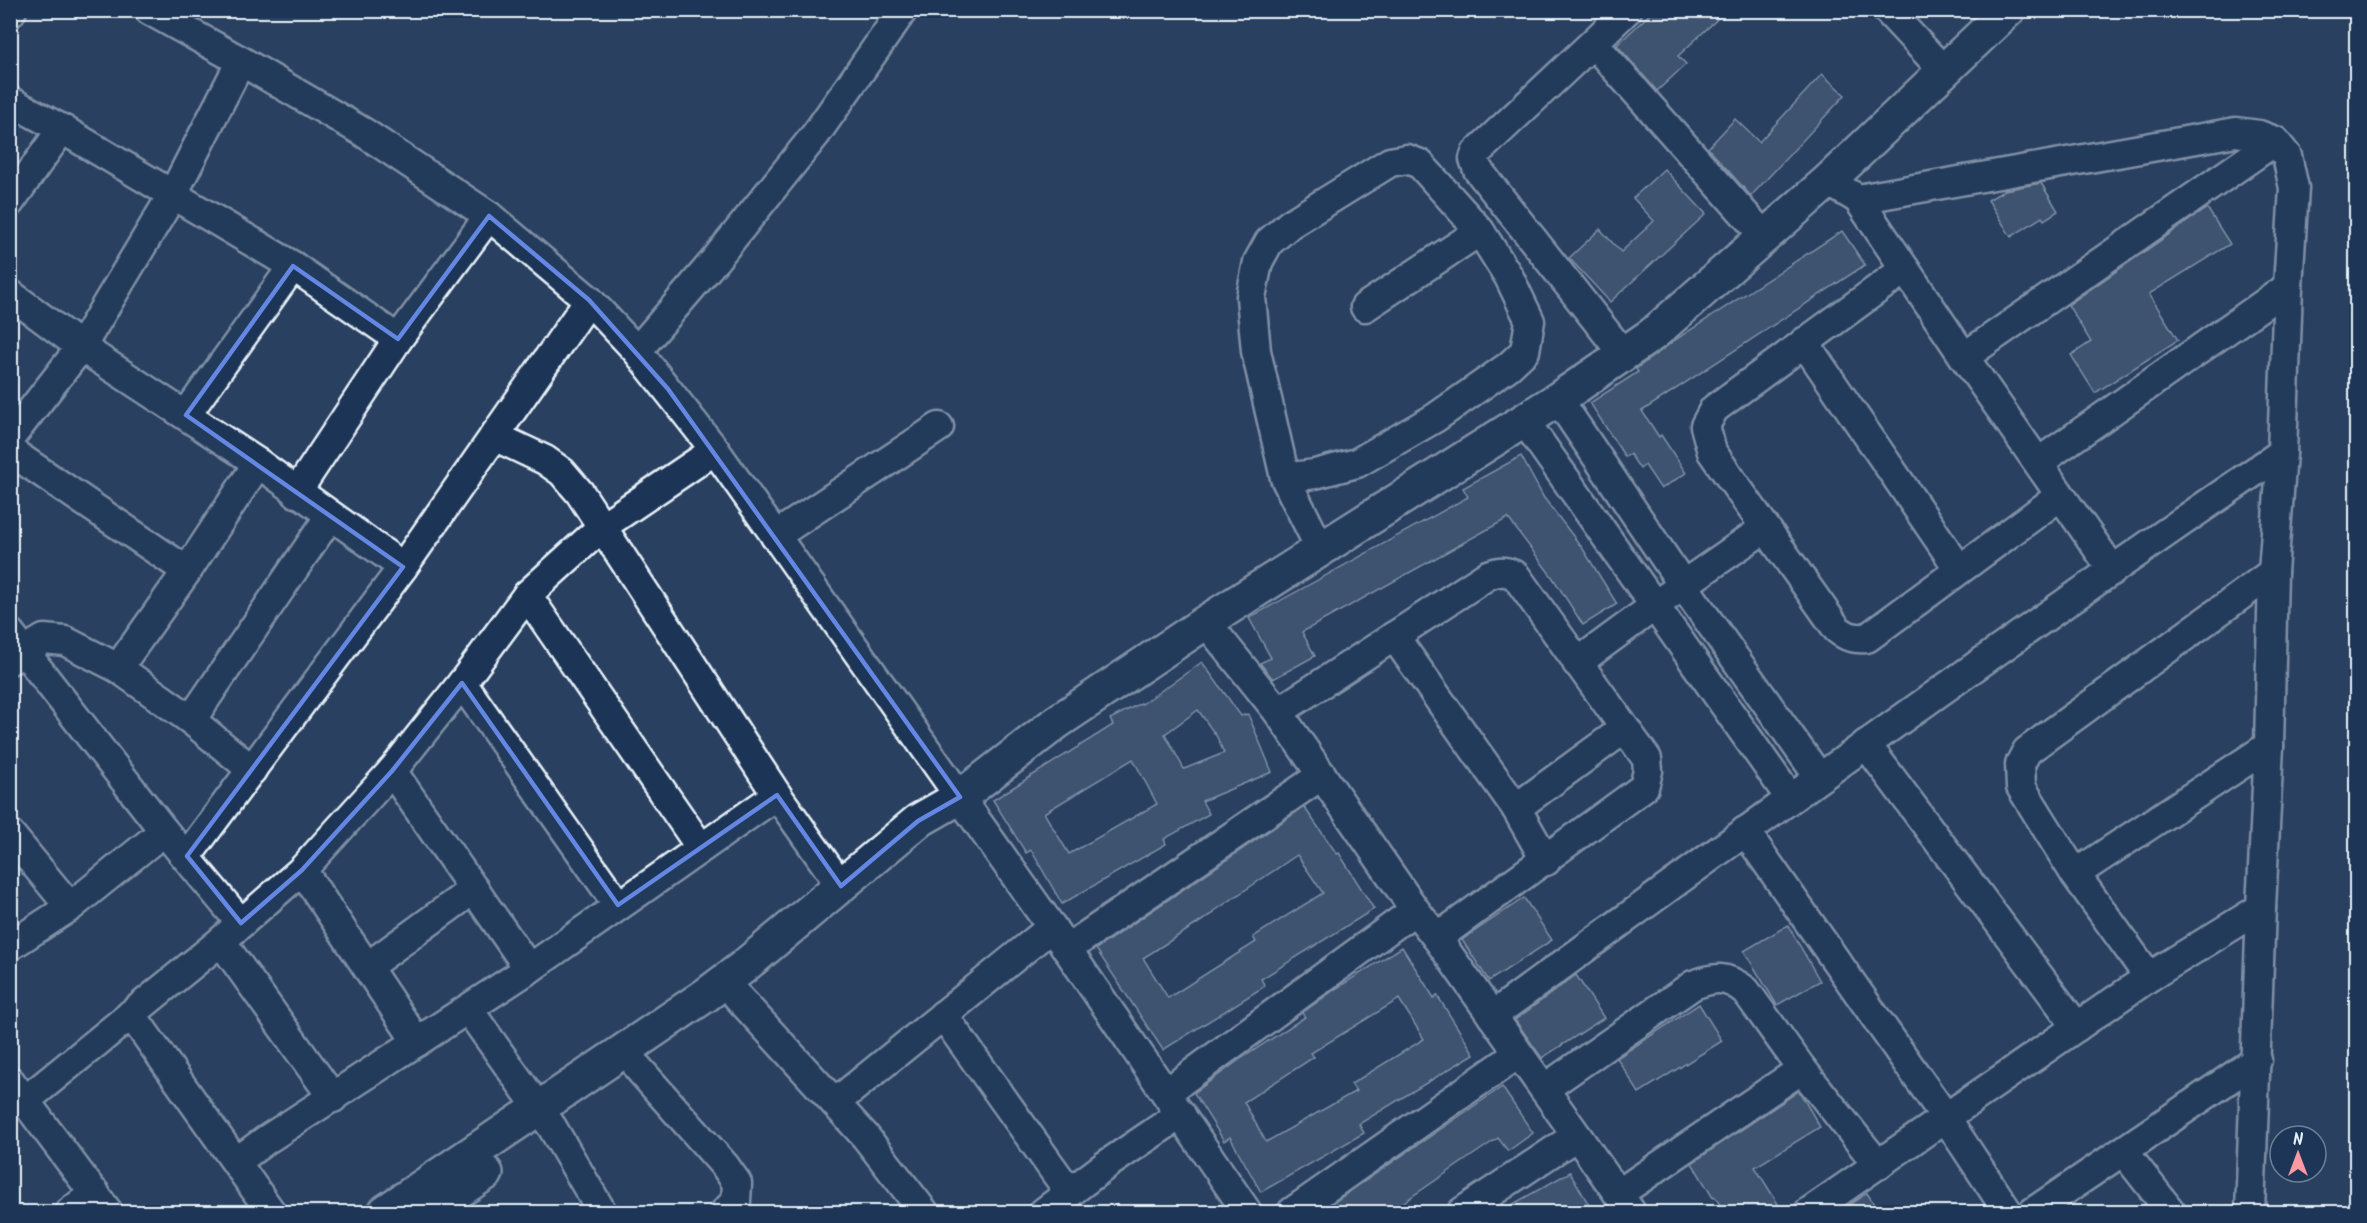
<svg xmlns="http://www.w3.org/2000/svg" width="2367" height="1223" font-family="Kalam,sans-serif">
<rect width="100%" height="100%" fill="#294061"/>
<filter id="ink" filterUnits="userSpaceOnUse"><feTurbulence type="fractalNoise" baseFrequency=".0167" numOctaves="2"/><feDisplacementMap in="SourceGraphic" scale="12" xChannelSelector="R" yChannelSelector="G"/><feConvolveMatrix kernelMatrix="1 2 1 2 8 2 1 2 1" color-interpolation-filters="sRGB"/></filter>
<g filter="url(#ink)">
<!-- building -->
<g fill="#556a83" stroke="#e8f1f8" stroke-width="1.5" fill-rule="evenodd">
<polygon points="1654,10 1727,10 1678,56 1686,64 1657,91 1617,45"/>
<polygon points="1822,74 1845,95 1751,196 1708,148 1735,119 1759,142"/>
<polygon points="1664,169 1706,214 1610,302 1569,258 1600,229 1621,252 1654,221 1633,198"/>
<polygon points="2041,183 2058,211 2044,220 2042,217 2011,237 1988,200 2005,190"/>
<polygon points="2207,208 2230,244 2149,294 2178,340 2095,393 2071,355 2091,342 2068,305"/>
<polygon points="1842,231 1865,265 1642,411 1659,437 1661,435 1686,473 1661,489 1645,465 1640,469 1630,454 1625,457 1590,403 1638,372 1636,369 1675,340"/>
<polygon points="1521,456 1544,498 1583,549 1617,604 1583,625 1553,578 1508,518 1302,632 1315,656 1273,679 1260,663 1271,658 1249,618 1468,497 1463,488"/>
<path d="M1202,662L1241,716L1248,714L1272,772L1202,801L1209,814L1164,839L1166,844L1062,904L1031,850L1026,853L993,800L1113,725L1110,719L1141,703L1142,704ZM1198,710L1217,737L1224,753L1184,769L1165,734ZM1133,759L1157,804L1069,854L1044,813Z"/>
<path d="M1304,807L1337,854L1339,853L1374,909L1261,979L1265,986L1163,1050L1096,949ZM1297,855L1323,893L1253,937L1256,942L1168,998L1143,958L1214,913L1213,912Z"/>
<polygon points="1524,898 1552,940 1489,981 1462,940"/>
<polygon points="1788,925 1820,981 1777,1005 1744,951"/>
<path d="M1402,947L1434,998L1437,995L1474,1054L1359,1124L1364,1133L1261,1192L1230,1137L1224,1141L1194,1093L1242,1058L1305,1017L1302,1013L1337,988ZM1399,999L1424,1039L1351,1084L1356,1091L1266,1142L1244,1102L1314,1057L1311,1053Z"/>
<polygon points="1576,975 1604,1018 1542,1058 1515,1020"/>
<polygon points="1699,1004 1722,1041 1639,1093 1617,1058"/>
<polygon points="1502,1087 1533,1133 1508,1151 1498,1138 1389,1212 1320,1212"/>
<polygon points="1799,1091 1820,1127 1755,1167 1783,1212 1725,1212 1715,1197 1713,1198 1692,1163"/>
<polygon points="1570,1172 1593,1212 1499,1212"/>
<polygon points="1867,1193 1879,1212 1837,1212 1841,1210"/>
</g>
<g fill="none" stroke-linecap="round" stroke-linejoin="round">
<!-- minor casing -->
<g stroke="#e8f1f8" stroke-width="33">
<g id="minor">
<polyline points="149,10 241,61 363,132 489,216 589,300 637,351 715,450 1067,949 1247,1212"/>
<polyline points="1627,10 1593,43 1765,237"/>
<polyline points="1887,10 1943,70"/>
<polyline points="10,13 12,10"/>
<polyline points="1593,43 1476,153 1474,159 1478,170 1624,355"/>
<polyline points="10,101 62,129 293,266 398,339"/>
<polyline points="1828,181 1858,199 2236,132 2259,135 2275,141 2287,156 2294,188 2288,287 2282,453 2273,572 2269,746 2261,908 2250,1212"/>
<polyline points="1858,199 1964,357 2112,569"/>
<polyline points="10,202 62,129"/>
<path d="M1905,269L1714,409L1705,426L1712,452L1837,629C1847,637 1854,639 1867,638L2060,496"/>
<polyline points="10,294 81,347 258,463 403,567"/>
<polyline points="1365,307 1480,231"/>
<polyline points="1804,342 1959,569"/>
<polyline points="637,351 715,260 816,134 903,10"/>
<polyline points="1964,357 2275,141"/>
<polyline points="1558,399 1683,585 1819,777"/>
<polyline points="186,415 293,266"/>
<polyline points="1524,420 1790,798"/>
<polyline points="494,436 545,460 562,472 580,493 777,795 841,886"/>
<polyline points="10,438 81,347 173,194 241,61"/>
<polyline points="10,451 187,571"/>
<polyline points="2039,462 2288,287"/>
<polyline points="1285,478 1315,474 1357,463 1435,418 1509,366 1525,351 1530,321 1509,277 1480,231 1420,164 1407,159 1390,162 1290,224 1269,242 1258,262 1251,297 1256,351 1285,478 1321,550"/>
<polyline points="296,493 398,339 489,216"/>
<polyline points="775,536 939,427"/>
<polyline points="527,595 701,848"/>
<polyline points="1206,622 1278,712 1415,910 1437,938 1631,1212"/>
<polyline points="10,633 164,831 241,923"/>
<polyline points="1394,636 1516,808 1546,861"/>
<polyline points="10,660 44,639 65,641 118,668 191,720 252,770"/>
<polyline points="1577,663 1683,585 1765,528"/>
<polyline points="118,668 187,571 258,463"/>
<polyline points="462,683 618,905"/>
<path d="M1278,712L1488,575C1499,571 1506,570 1516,576L1647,759L1648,771L1644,787L1437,938"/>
<polyline points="191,720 330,516"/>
<polyline points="1866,744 2077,1027"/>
<polyline points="392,771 529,969"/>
<polyline points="1516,808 1624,729"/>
<polyline points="1745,831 1946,1118 2008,1212"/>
<polyline points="10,834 70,907"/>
<polyline points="187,856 403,567 589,300"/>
<polyline points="302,870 417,1042"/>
<polyline points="2075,874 2269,746"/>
<polyline points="221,941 333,1098"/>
<polyline points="10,946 70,907 164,831"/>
<polyline points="1067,949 1322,775"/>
<polyline points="367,967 474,889"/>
<polyline points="2149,977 2075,874 2021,787 2020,764 2027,751 2273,572"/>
<polyline points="737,996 865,1136 924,1212"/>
<polyline points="468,1009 552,1127 602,1212"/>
<polyline points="131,1014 271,1212"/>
<polyline points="943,1015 1070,1193"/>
<path d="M1492,1016C1753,825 2015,635 2282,453"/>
<polyline points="638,1068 725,1166 737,1183 736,1201 725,1212"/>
<polyline points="10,1081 108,1212"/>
<path d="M1544,1089L1693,985C1715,977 1726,975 1746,991L1802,1069L1878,1165"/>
<polyline points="1167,1092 1415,910"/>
<polyline points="26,1100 221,941 302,870 392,771 462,683 527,595 603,526 715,450"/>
<polyline points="835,1103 1052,927"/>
<polyline points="2124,1152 2171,1212"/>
<polyline points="236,1162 266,1140 529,969 777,795"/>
<polyline points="1618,1194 1802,1069"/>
<polyline points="70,1212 95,1193"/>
<polyline points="1044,1212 1106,1165 1181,1114"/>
<polyline points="1292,1212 1518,1054"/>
<polyline points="1462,1212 1576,1136"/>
<polyline points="1809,1212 2149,977 2261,908"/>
<polyline points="2033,1212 2257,1060"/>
</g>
</g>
<!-- major casing -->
<g stroke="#e8f1f8" stroke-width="38">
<g id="major">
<polyline points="385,1212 706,995 742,968 918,821 960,797 1057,722 1206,622 1558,399 1653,334 1828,181 2008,10"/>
<polyline points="427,1212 486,1173"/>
</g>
</g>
<!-- minor -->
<use href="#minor" stroke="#1d3557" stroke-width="28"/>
<!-- major -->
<use href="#major" stroke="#1d3557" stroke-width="33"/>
</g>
</g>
<!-- marked area -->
<path d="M0 0H2367V1223H0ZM489,216L589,300L668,389L960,797L918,821L841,886L777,795L618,905L462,683L392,771L302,870L241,923L187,856L403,567L186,415L293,266L398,339Z" fill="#294061" fill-opacity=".55" fill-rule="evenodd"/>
<path fill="none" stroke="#6487e3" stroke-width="4.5" stroke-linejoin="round" d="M489,216L589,300L668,389L960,797L918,821L841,886L777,795L618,905L462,683L392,771L302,870L241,923L187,856L403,567L186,415L293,266L398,339Z"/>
<!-- margin -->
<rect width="2367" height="1223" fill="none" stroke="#1d3557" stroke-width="36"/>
<rect x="18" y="18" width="2331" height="1187" fill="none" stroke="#e8f1f8" stroke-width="2" filter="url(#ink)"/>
<!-- north arrow -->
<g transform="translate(2298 1154)"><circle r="28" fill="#1d3557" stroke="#6e8097" stroke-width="1.5"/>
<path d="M0-4.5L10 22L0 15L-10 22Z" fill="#ff9aa2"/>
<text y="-9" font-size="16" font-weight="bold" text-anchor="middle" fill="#e8f1f8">N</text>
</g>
</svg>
